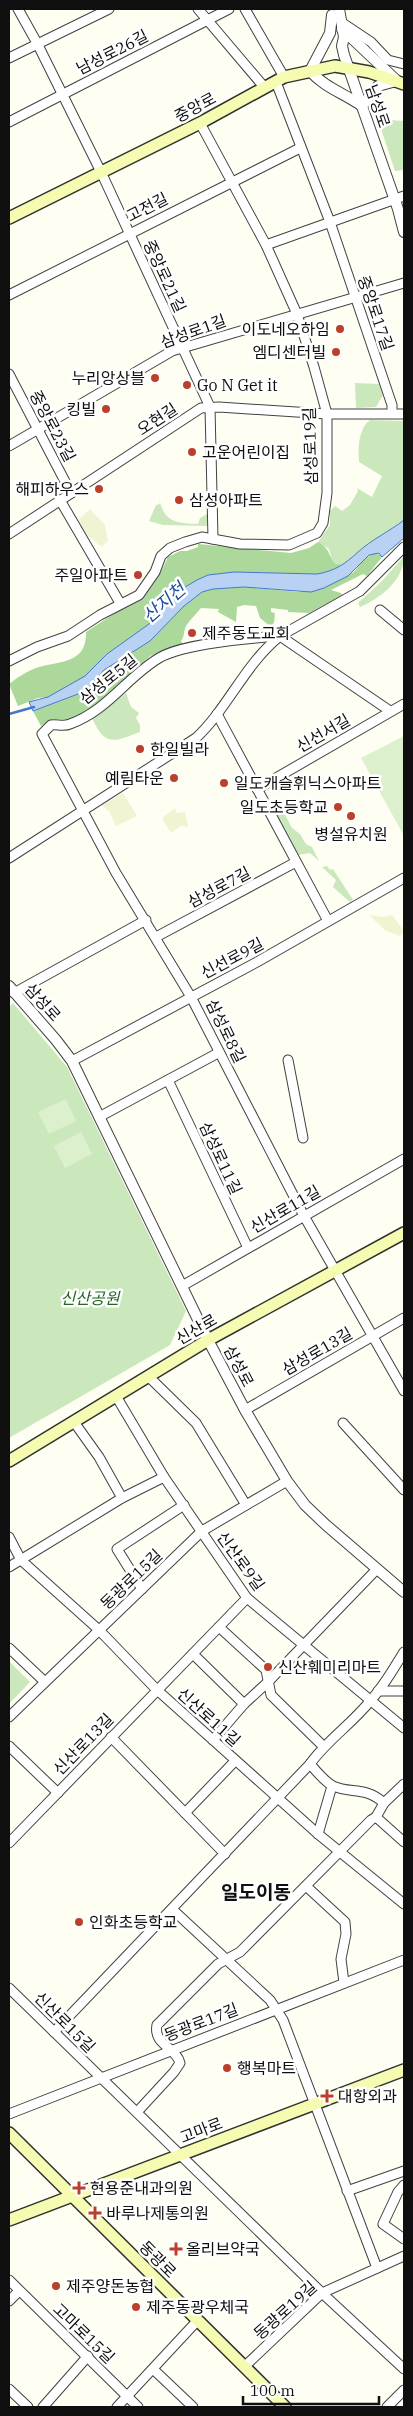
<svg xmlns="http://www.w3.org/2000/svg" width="413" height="2416" font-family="'IBM Plex Serif','Noto Sans KR',serif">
<rect width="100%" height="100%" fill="#fefef2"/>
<!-- farmland -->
<g fill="#f0f4d3">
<polygon points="90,509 105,525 108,541 102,547 86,534 78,520"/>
<polygon points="123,793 137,816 116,826 109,811 101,805"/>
<polygon points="175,808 176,813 185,812 188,827 181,826 171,833 162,818"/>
<polygon points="369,915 382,917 392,915 404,931 400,936 386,931"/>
</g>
<!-- green -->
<g fill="#cbe8bc">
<polygon points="390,120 404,121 404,170 395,171 379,123"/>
<polygon points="355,383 379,384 383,395 376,407 356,408"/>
<path d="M370,420L404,421V520L359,551L353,558L339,566L332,560L329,549L318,542L330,525V511L335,506L342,511L350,505L358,491L357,488L372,497L382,476L359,462C358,449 358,429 370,420Z"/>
<path d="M157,490C163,519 168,523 198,524L200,518L207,514L208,526L163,525L149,521L156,505L160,504Z"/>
<path d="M404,556C404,580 381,598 360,607L358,603L382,581Z"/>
<path d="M126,693L131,707L139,713L136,718L140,725V732C114,742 105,747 92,718Z"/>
<polygon points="272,800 278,801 292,828 300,834 306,844 312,847 319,861 310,853 298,855 269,802"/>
<polygon points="327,866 330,870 333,869 353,900 350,902 333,887 336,880 322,867"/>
<polygon points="13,1003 67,1067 186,1311 170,1345 9,1438 9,1008"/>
<polygon points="9,1661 30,1682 9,1704"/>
</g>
<!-- forest -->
<g fill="#acd89c">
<path d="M318,542C331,549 327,555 336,564L343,565L329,572L317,574L234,572L208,575L180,590L149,624L107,654L85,676L48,697L38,698L18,706L9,684C18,677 29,670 39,667C61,661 87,663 86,632L115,613L143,599L159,576L168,557L180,551H187L198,547V544L291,553L309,548Z"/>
<path d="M374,553L382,555V557L367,576L363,574L331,590L341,593L342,595L309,613L288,612V610L271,608V612L275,613L274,623L270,626L260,618L256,606L244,605L237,607L236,622L218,612L219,609L201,608C197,613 190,620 186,626C183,632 185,636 181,641L183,644L150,656L93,708L72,720L53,719L41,726L33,711L76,695L93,685L104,670L150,641L184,606L202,592L213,589L244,587L300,592L317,590L354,572L364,559Z"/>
</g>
<!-- pitch -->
<g fill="#ddf0ce">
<polygon points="404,736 404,836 361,758"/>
<polygon points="66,1099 76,1121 49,1134 38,1112"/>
<polygon points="81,1132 92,1154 65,1168 54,1146"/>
</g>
<!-- water -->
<path fill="#b9d2f4" stroke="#4379c8" d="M404,520V538L382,557L379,553L369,555L348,576L324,588L311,592L244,587L213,589L202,592L184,606L150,641L104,670L86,691L33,711L29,702L48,697L85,676L107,654L149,624L180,590L197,580L208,575L234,572L317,574C335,571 345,564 358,552C371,540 390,531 404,520Z"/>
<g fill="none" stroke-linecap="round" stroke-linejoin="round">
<!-- stream -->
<polyline stroke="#4379c8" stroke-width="2.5" points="9,714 34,707"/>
<!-- minor casing -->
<g stroke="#424242" stroke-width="11">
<g id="minor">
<polyline points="18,9 37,43 101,172 210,407 213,539"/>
<polyline points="198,9 265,88"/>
<polyline points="245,9 284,77"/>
<polyline points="341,22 371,42 388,60 404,64"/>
<polyline points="9,58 109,9"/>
<polyline points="276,82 330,222 392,405 392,413"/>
<polyline points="9,122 229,9"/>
<polyline points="266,245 404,196"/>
<polyline points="9,295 300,148"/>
<polyline points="9,374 71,493"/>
<polyline points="9,446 172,351 404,283"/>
<polyline points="60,500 120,603"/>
<polyline points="9,534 201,408 219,407 327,414 404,414"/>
<polyline points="380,610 404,630"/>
<polyline points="9,661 37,647 68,636 100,615 139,595 155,572 161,556 170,548 185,542 202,537 240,544 289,545 317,533 323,523 327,493 327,414 314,367 297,314 266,245 200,123"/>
<path d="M390,711L280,636C251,638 182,644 159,658C127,677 107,711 70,724C64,727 57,724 51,725L42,734L116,873L191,997L304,1216L404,1391"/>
<polyline points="217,714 328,921"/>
<polyline points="257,789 404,704"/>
<path d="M9,858L196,738C228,708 245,664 280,636L360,591L404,547"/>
<polyline points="156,937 296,862"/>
<polyline points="14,993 146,920"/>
<polyline points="288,1060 303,1138"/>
<polyline points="72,1061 257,962 404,878"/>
<polyline points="168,1080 248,1248"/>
<polyline points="99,1117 218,1053"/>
<polyline points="182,1286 404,1159"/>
<polyline points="148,1376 196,1423 246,1505"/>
<polyline points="116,1396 164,1477 247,1598 404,1728"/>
<polyline points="245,1410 404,1318"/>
<polyline points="74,1422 99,1457 122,1498"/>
<polyline points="343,1423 404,1490"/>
<polyline points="9,1537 21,1560 99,1630 156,1689 318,1834 404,1904"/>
<polyline points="9,1567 122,1498 164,1477"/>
<polyline points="142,1589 117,1549 184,1505"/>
<polyline points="219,1627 266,1670 271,1695 323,1746"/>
<polyline points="9,1648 45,1682"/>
<polyline points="193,1654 244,1704"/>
<polyline points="378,1691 404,1691"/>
<polyline points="9,1717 202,1531 287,1481"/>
<polyline points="111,1737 225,1854"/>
<polyline points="213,1740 244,1704 268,1682 377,1569"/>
<polyline points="9,1746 58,1793"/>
<path d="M310,1764C316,1771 325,1782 333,1786C351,1794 365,1786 384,1803"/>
<polyline points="185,1813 235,1761"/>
<polyline points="376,1817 404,1842"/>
<polyline points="318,1834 332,1786"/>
<polyline points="9,1843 247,1598"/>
<polyline points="306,1886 345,1922 346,1934 341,1959 344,1983"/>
<polyline points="172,1909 270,2000 283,2020 377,2268"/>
<polyline points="9,1988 322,2293 404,2369"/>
<path d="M54,2032L310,1764C327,1740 352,1724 371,1700C384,1686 394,1668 404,1652"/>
<path d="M138,2111L174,2072L180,2063C176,2047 153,2045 157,2025L218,1964L240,1952L371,1820L376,1817L384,1803L404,1784"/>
<polyline points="9,2114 404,1960"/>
<polyline points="404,2185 398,2192 383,2224 404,2239"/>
<polyline points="347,2191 404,2171"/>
<polyline points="9,2280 138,2407"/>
<polyline points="9,2301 19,2291"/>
<polyline points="244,2367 322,2293 404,2256"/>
<polyline points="153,2369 193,2407"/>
<polyline points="9,2389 28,2407"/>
<polyline points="43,2407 88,2356"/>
<polyline points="117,2407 198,2320"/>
<polyline points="387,2407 404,2390"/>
</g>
</g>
<!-- tertiary casing -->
<g stroke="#424242" stroke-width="12">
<g id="tertiary">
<polyline points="339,9 344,37 342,46 344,55 398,209 404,232"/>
<path d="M332,15L330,33L310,71C325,88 344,93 362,106L378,86L396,81"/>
<polyline points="342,29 396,80"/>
<polyline points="9,986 56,1040 72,1061 208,1340 245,1410 287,1481 305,1505 326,1525 404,1592"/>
</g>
</g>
<!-- secondary casing -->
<g stroke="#313131" stroke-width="14">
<g id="secondary">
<polyline points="9,218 200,123 284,77 335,66 369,72 404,84"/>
<polyline points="9,1461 208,1340 404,1233"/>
<polyline points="9,2133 285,2407"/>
<polyline points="9,2220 404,2070"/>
</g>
</g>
<!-- minor -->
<use href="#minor" stroke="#fff" stroke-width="9"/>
<!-- tertiary -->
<use href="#tertiary" stroke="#fff" stroke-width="10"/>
<!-- secondary -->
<use href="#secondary" stroke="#f5fbb0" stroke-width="11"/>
</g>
<!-- markers -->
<g fill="#ba402c" stroke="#fff" stroke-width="2">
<circle cx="340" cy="329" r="5"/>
<circle cx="336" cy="352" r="5"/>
<circle cx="155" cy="378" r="5"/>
<circle cx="187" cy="385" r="5"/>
<circle cx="106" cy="409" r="5"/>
<circle cx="192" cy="452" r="5"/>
<circle cx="99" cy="489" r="5"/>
<circle cx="179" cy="500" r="5"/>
<circle cx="138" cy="575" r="5"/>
<circle cx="192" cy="633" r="5"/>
<circle cx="140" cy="749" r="5"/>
<circle cx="174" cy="778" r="5"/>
<circle cx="224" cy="783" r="5"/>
<circle cx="338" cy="807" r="5"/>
<circle cx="351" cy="816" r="5"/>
<circle cx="268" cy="1667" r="5"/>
<circle cx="79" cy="1922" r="5"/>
<circle cx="227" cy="2068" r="5"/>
<path d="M324.5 2088.5h5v5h5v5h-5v5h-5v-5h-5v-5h5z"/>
<path d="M76.5 2180.5h5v5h5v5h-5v5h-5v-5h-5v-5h5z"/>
<path d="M92.5 2205.5h5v5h5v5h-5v5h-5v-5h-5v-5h5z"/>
<path d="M173.5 2241.5h5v5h5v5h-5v5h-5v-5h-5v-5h5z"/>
<circle cx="56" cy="2286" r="5"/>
<circle cx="136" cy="2307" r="5"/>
</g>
<g text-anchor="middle" stroke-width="5" stroke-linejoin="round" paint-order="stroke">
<!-- street labels -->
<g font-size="16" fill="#0f0f0f" stroke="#fff">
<text transform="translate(112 52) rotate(-27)" y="6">남성로26길</text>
<text transform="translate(378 106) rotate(71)" y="6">남성로</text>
<text transform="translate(195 107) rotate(-28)" y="6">중앙로</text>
<text transform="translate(147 207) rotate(-27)" y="6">고전길</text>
<text transform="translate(165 276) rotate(65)" y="6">중앙로21길</text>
<text transform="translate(376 313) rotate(71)" y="6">중앙로17길</text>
<text transform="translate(193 331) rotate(-20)" y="6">삼성로1길</text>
<text transform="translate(157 419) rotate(-33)" y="6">오현길</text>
<text transform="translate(53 426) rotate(62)" y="6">중앙로23길</text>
<text transform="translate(310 446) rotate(-92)" y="6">삼성로19길</text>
<text transform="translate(108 679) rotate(-39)" y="6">삼성로5길</text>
<text transform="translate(323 733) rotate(-30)" y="6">신선서길</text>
<text transform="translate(219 887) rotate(-28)" y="6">삼성로7길</text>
<text transform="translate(232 958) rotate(-28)" y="6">신선로9길</text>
<text transform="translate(43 1002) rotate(48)" y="6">삼성로</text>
<text transform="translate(226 1031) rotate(64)" y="6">삼성로8길</text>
<text transform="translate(221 1158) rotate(65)" y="6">삼성로11길</text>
<text transform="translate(285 1209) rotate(-30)" y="6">신산로11길</text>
<text transform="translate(196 1329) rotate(-30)" y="6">신산로</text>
<text transform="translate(317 1351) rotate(-30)" y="6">삼성로13길</text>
<text transform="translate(239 1366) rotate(62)" y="6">삼성로</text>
<text transform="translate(241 1561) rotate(54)" y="6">신산로9길</text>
<text transform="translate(131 1579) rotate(-44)" y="6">동광로15길</text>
<text transform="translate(209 1717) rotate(42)" y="6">신산로11길</text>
<text transform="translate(83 1744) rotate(-46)" y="6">신산로13길</text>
<text transform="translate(65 2022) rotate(45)" y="6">신산로15길</text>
<text transform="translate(201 2022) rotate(-21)" y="6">동광로17길</text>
<text transform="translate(201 2130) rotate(-21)" y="6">고마로</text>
<text transform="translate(158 2259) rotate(45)" y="6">동광로</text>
<text transform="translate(285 2310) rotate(-42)" y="6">동광로19길</text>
<text transform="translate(84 2333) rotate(44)" y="6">고마로15길</text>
</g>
<!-- poi labels -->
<g font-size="16" fill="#0f0f0f" stroke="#fff" text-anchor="start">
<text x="330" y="335" text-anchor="end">이도네오하임</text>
<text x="326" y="358" text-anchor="end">엠디센터빌</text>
<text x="145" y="384" text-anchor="end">누리앙상블</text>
<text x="197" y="391">Go N Get it</text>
<text x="96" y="415" text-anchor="end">킹빌</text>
<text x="202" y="458">고운어린이집</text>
<text x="89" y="495" text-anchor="end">해피하우스</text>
<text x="189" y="506">삼성아파트</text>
<text x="128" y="581" text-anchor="end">주일아파트</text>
<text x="202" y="639">제주동도교회</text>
<text x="150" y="755">한일빌라</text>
<text x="164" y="784" text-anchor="end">예림타운</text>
<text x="234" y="789">일도캐슬휘닉스아파트</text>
<text x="328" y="813" text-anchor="end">일도초등학교</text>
<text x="351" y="840" text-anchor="middle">병설유치원</text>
<text x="278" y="1673">신산훼미리마트</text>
<text x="89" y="1928">인화초등학교</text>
<text x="237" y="2074">행복마트</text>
<text x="338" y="2102">대항외과</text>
<text x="90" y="2194">현용준내과의원</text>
<text x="106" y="2219">바루나제통의원</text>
<text x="186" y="2255">올리브약국</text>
<text x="66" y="2292">제주양돈농협</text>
<text x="146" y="2313">제주동광우체국</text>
</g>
<!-- park labels -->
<g font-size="16" font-style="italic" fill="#236521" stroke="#fff">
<text x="90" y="1304">신산공원</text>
</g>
<!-- water labels -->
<g font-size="18" font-style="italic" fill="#1d4d9c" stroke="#fff">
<text transform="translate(164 603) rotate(-41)" y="6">산지천</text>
</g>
<!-- quarter labels -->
<g font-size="19" font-weight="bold" fill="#0f0f0f" stroke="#fff">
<text x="256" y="1899">일도이동</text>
</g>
</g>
<!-- border -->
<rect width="413" height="2416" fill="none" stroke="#0f0f0f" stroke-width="20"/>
<!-- scale -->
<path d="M243 2396v8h136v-8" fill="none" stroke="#0f0f0f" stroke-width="2.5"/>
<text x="250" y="2396" font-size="15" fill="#0f0f0f" stroke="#ffffff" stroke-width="4" paint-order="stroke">100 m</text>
</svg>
